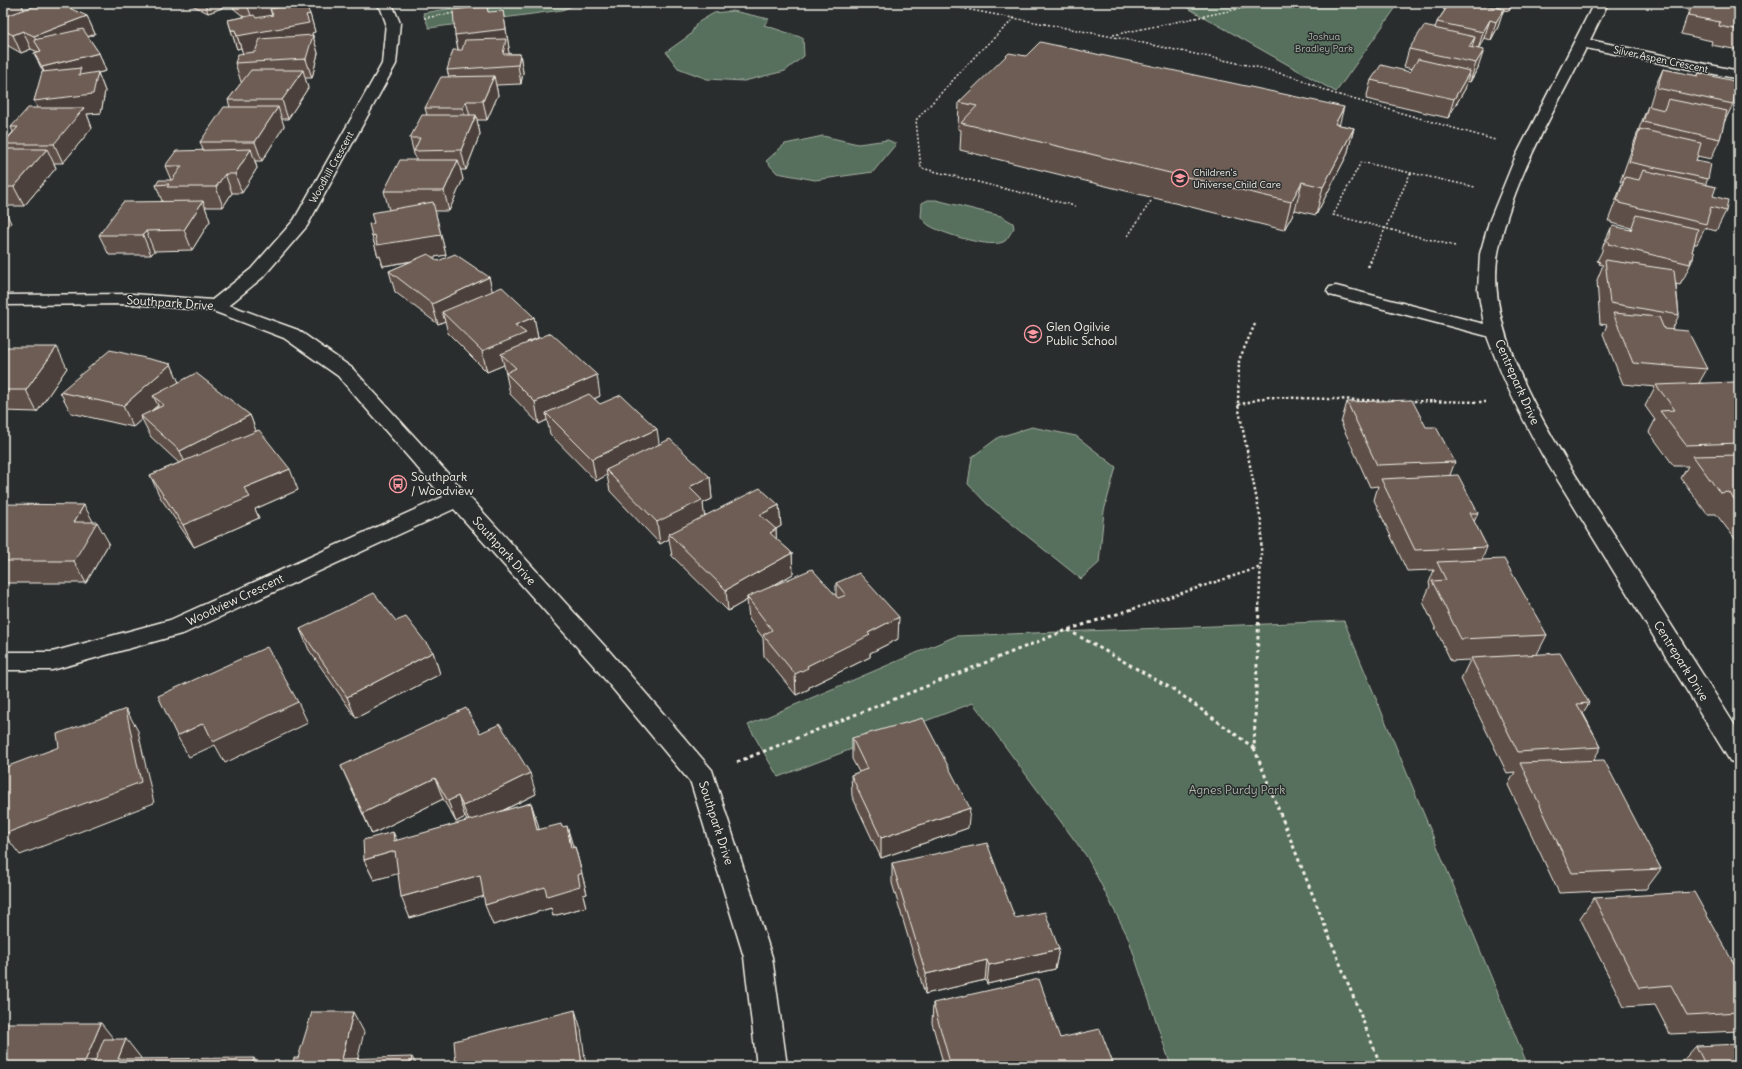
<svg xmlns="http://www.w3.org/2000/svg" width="1742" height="1069" font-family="Delius,sans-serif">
<rect width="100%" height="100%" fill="#2a2d2e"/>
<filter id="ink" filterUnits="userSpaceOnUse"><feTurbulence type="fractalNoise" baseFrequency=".025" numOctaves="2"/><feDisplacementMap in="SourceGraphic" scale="8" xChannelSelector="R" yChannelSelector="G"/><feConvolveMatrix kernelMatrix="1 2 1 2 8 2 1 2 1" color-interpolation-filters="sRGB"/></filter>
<g filter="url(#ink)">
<!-- green -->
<g fill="#566f5d" stroke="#a5b0a2">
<polygon points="483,3 580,3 562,10 429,28 423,13"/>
<polygon points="1179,3 1399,3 1336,92"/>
<polygon points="733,11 769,19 764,25 803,38 804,56 785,71 744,81 707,79 678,68 666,52 690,35 697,23 714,13"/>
<polygon points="823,136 858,144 888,140 896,144 873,172 815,180 777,173 766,161 785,144"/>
<path d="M928,200H936L1001,216L1013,223L1014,228C1011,232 1008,238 1005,241C992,250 942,233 930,226C926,224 924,220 921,217L922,203Z"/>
<polygon points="1032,427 1076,436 1116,467 1104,511 1099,563 1081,579 987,504 968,484 972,457 999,437"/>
<polygon points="1344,621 1528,1066 1171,1066 1128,937 1087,857 973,703 778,777 748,725 956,636"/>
</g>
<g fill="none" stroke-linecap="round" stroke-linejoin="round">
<!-- minor casing -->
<g stroke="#f4f1e8" stroke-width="3">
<g id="minor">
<polygon points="375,3 392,4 400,23 396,64 307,226 263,277 229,305 298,330 352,368 611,653 712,770 772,957 787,1066 757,1066 744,957 691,783 593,665 454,509 185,633 52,670 3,670 3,652 52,652 170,620 443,497 338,376 284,338 213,311 133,304 3,305 3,295 133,294 212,300 251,269 294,220 382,64 386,23 381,9"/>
<path d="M1594,3H1608L1590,40L1739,71V79L1586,48C1554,112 1511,182 1498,253C1481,350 1580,480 1630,559C1666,617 1703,675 1739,732V764L1730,761L1543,456C1521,417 1502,378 1487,336L1330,295L1327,291L1330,287L1336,286L1484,324L1478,290L1480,254L1489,222L1515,158Z"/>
</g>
</g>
<!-- path-far2 -->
<g stroke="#f4f1e8" stroke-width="1.5" stroke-dasharray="2 2" stroke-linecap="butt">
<polyline points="934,3 1124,39 1261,68 1297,78 1332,93 1495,140"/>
<polyline points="484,8 513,3"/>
<polyline points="424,18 455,13"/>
<polyline points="1015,18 979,52 916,120 921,168 1075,206"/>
<polyline points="1113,35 1267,3"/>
<polyline points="1128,236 1151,201"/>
<polyline points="1455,246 1333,215 1361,162 1475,187"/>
<polyline points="1370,262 1411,172"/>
</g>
<!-- path-far1 -->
<g stroke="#f4f1e8" stroke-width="2.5" stroke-dasharray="2.5 2.5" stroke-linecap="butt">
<polyline points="1368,267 1371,261"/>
<polyline points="1255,324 1239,360 1238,405 1262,526 1259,609"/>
<polyline points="1409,401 1486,402"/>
<polyline points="1238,405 1267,397 1394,401"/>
<polyline points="1133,609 1261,567"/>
</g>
<!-- path -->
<g stroke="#f4f1e8" stroke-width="3" stroke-dasharray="3.5 3.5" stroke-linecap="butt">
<polyline points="1259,608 1254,748 1381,1066"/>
<polyline points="1068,630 1176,691 1254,748"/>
<polyline points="737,762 1067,630 1136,608"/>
</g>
<!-- minor -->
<use href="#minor" fill="#2a2d2e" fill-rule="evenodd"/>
</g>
<!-- wall -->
<g fill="#5e5048" stroke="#f4f1e8" fill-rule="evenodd">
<polygon points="3,3 21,3 24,10 87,16 95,34 88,37 99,53 106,71 98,73 105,91 101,113 87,114 92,128 63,163 54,163 56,168 24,206 3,206 3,149 5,149 3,145 3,143 13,132 11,127 38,108 34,101 43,72 34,53 38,52 31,49 21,53 3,43"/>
<polygon points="188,3 224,3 221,4 222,8 208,13"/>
<polygon points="232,3 297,3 298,5 310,14 315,32 312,33 318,53 312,78 305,78 308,88 288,119 281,119 284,126 262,161 255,161 257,168 242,193 232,193 223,207 205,207 210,221 192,250 154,251 151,255 109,255 99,235 162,201 156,185 171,180 165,166 203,150 200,142 230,107 228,100 242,82 241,82 235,63 243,53 241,48 237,49 228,20 244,17 233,8"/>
<polygon points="445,3 466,3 449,7"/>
<polygon points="1445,3 1513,3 1509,11 1503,10 1498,27 1491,40 1484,38 1478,48 1478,68 1470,82 1467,81 1465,89 1448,118 1366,99 1371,80 1410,72 1412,69 1404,67 1409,49 1435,28 1437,22 1445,10 1443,9"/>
<polygon points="1684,3 1739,3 1739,50 1711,45 1712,41 1681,34 1689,10 1682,8"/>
<polygon points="487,6 488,12 506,29 509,48 508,48 509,54 520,54 523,72 521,84 496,85 498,95 487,120 477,120 480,134 466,170 460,170 463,179 449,211 435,211 446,255 432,257 438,261 489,277 492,292 534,317 538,338 527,342 528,343 600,396 594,399 600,404 659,445 710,477 712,499 703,503 704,516 779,505 781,526 776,529 776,539 792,553 793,574 768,588 836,596 836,583 898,639 870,653 870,657 809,687 809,689 796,695 764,656 763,638 749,619 747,600 728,611 672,556 669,539 660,544 610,491 607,475 596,481 550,434 547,420 539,424 510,394 504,365 487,372 448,333 445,321 438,324 395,292 389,271 413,261 383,266 380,256 378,256 372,236 374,223 389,210 384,191 416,160 416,158 415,158 410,138 427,115 425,108 449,77 447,70 458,50 455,35"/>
<polygon points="1663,69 1697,76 1699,73 1733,104 1724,123 1720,139 1711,159 1697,156 1696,161 1708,179 1705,185 1713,196 1726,211 1716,231 1705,228 1697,244 1694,244 1692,252 1693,259 1683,280 1682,280 1680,285 1676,284 1679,315 1672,330 1707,369 1699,383 1739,387 1739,544 1716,514 1707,514 1681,478 1688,466 1674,466 1649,432 1655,420 1645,406 1655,387 1623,384 1603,334 1607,325 1600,324 1597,280 1603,265 1599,264 1600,262 1597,261 1602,251 1602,248 1611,228 1630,230 1631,228 1611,223 1611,221 1608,221 1617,197 1623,182 1620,182 1640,126 1648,106 1649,107 1655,87"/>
<polygon points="959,102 1340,125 1354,128 1347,155 1316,215 1295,210 1284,230 960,150 961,130 958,129"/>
<polygon points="3,347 67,368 37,412 3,411"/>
<path d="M171,364L179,383L250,415L256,431L298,490L255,509L259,518L194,547L160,497L150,475L179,463L151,437L142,419L133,427L71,413L60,392ZM158,405V407L152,410Z"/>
<polygon points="1347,402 1426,427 1455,462 1450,475 1478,513 1474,522 1487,547 1482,560 1547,635 1537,654 1589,703 1583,713 1601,747 1593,761 1661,869 1646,889 1559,893 1508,785 1515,772 1507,773 1461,679 1470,660 1451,661 1423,602 1430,586 1429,583 1434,570 1407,571 1374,500 1378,486 1370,487 1341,423"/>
<polygon points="3,504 93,522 109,543 86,583 5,583 3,580"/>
<polygon points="396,621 433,652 440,674 356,718 309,650 300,629"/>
<polygon points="480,733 536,794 500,812 531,803 539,830 562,827 573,848 575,847 587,894 583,895 586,907 553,916 551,908 493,925 484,896 410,918 398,873 374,880 364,860 393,832 397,841 467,821 465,817 456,822 443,799 372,834 341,766"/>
<polygon points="852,738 968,828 881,858 852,796 851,775 859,772 852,759"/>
<polygon points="892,863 1015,918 1059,949 1055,969 987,984 985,980 925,994 892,883"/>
<polygon points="1594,898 1739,973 1739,1031 1670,1034 1655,1005 1624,1007 1580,918"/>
<polygon points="933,1003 1060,1038 1114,1066 944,1066 932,1023"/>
<polygon points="1696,1046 1739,1066 1679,1066 1679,1065"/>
</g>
<!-- shaded-wall -->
<g fill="#4c413b" stroke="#f4f1e8">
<polygon points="16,3 21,3 28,19 3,30 3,9"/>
<polygon points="205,3 224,3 221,4 222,8 208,13"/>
<polygon points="260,3 297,3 300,11 270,9 273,19 254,24 248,7"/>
<polygon points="448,3 466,3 449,7"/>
<polygon points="1498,3 1500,3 1499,9 1492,19"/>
<polygon points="1512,3 1513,3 1509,11"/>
<polygon points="1504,9 1498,27 1491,40 1496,22"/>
<polygon points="503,11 509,48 508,48 510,57 459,53 455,35"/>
<polygon points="310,14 315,32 312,33 318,53 312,78 306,59 243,54 237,36 306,15"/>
<polygon points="87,16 95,34 42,54 34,36"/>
<polygon points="1490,20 1484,38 1478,50 1483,32"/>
<polygon points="231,30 235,30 241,48 237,49"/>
<polygon points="23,31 31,49 21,53 13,35"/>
<polygon points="1475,37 1470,55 1469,47"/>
<polygon points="1484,50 1478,68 1470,82 1476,63"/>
<polygon points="99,53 106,71 98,73 105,91 101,113 87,114 92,128 63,163 34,101 50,85 42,67"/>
<polygon points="520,54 523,72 521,84 518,65"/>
<polygon points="303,70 308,88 288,119 282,100"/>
<polygon points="1470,71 1465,89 1448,118 1454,99"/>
<polygon points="494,76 498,95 487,120 483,101"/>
<polygon points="466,101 471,120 467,127 463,108"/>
<polygon points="278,107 284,126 262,161 255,142"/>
<polygon points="1344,107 1337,134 1335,124"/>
<polygon points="476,115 480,134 466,170 461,150"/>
<polygon points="1354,128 1347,155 1316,215 1323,187"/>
<polygon points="47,149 56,168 24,206 14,187"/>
<polygon points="251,149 257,168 242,193 235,174"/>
<polygon points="458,160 463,179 449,211 444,191"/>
<polygon points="225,174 232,193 223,207 216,187"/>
<polygon points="1302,182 1295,210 1284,230 1291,202"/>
<polygon points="203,201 210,221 192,250 184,230"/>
<polygon points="3,207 11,223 3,232"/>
<polygon points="146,231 154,251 151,255 143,235"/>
<polygon points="375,235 441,235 446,255 383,266 380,256 378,256 372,236"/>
<polygon points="489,277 494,298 442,312 445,321 438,324 432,304"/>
<polygon points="534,317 538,338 527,342 530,354 501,354 504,365 487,372 482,351 515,325"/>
<polygon points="57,347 67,368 37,412 26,390"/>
<polygon points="171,364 180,385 153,396 158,405 143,418 141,416 142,419 133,427 123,406"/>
<polygon points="597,375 600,396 551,418 546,413 547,420 539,424 535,402"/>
<polygon points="250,415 258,436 189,472 180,451"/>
<polygon points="657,429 660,450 606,470 607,475 596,481 592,459"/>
<polygon points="290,469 298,490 255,509 259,518 194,547 183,525 244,488"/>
<polygon points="710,477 712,499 703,503 705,521 669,534 669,539 660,544 657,522 689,487"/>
<polygon points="84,505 95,525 97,522 109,543 86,583 74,561 74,522"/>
<polygon points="779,505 781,526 762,537 760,515"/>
<polygon points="776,529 777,551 770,533"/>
<polygon points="792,553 793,574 748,600 747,597 747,600 728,611 726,590"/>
<polygon points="899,617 898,639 870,653 870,657 809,687 809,689 796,695 795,674 807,666 868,633"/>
<polygon points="433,652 440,674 356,718 347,697"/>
<polygon points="298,702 308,723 225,763 215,745 189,757 177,736 204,723"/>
<polygon points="126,709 138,731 154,803 20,855 4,834"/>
<polygon points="530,773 536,794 471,826 463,806"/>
<polygon points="435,778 443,799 372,834 363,813"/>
<polygon points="458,796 465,817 456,822 448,801"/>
<polygon points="531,803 538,824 543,851 537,830"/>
<polygon points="970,808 968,828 881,858 881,838"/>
<polygon points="567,826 573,846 577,869 571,848"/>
<polygon points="393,832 402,852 394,841"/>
<polygon points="575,847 587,894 583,895 586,907 553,916 551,908 493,925 485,905 578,875"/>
<polygon points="395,851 404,872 374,880 364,860"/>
<polygon points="480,875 488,895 410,918 401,897"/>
<polygon points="1059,949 1055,969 987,984 989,965"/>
<polygon points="987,960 985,980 925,994 926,974"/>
<polygon points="575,1010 581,1029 586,1066 582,1066"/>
<polygon points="353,1012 364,1032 356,1066 342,1059"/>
<polygon points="101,1023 117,1043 107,1066 83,1066"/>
<polygon points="126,1039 141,1058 138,1066 118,1059"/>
<polygon points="412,1057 417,1066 410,1066"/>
<polygon points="254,1058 259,1066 252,1066"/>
</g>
<!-- building -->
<g fill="#6d5d54" stroke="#f4f1e8">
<polygon points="3,3 16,3 3,9"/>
<polygon points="43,3 58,3 87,16 34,36 23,31 13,35 3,30 3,17"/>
<polygon points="243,3 260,3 248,7"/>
<polygon points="305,3 310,14 306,15 309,23 237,36 235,30 231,30 228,20 254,15 256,18 273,15 270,9"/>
<polygon points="1450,3 1474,3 1504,9 1496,22 1490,20 1483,32 1437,22"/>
<polygon points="1693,3 1718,3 1739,7 1739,30 1719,26 1720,22 1688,16"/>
<polygon points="487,6 488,12 503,11 506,29 455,35 453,10"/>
<polygon points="1424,26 1475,37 1469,47 1484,50 1476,63 1409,49"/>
<polygon points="83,29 99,53 42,67 34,53 41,51 34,40"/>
<polygon points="313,35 306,59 235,63 238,54 255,52 260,39"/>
<polygon points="506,39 503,54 520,54 518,65 447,70 453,50 462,50 465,40"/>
<polygon points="1040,42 1344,107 1335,124 1354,128 1323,187 1302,182 1291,202 961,123 977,106 959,102 1009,53 1026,56"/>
<polygon points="1418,59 1470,71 1454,99 1371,80 1381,65 1410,72"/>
<polygon points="81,68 79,75 98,72 93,94 34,101 42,72"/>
<polygon points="1663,69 1698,76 1699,73 1738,82 1733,104 1657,88"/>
<polygon points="251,70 303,70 282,100 228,100"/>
<polygon points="494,76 483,101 466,101 463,108 425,108 441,77"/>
<polygon points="1668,99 1727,111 1720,139 1643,122 1648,106 1664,110"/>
<polygon points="224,107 278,107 255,142 200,142"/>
<polygon points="28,108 84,108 54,144 3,144 18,127 11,127"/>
<polygon points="422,115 476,115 461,150 414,151 420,138 410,138"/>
<polygon points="1640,129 1701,143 1696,161 1711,164 1708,179 1629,162"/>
<polygon points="3,149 47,149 14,187 3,187"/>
<polygon points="251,149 235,174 225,174 216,187 167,187 169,184 156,185 159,180 172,180 182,166 165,166 176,151"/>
<polygon points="400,160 458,160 444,191 384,191"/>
<polygon points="1643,170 1716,187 1713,196 1728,200 1726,211 1711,207 1706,224 1619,203 1620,201 1617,201 1625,177 1639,180"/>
<polygon points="203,201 184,230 146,231 143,235 99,235 123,202"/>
<polygon points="433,202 441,235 377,245 375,235 372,236 369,224 374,223 371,213"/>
<polygon points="1636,215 1698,229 1692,252 1694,253 1693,259 1691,259 1690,264 1608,244 1609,242 1606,241 1610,236 1611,228 1613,226 1631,230"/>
<polygon points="428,254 438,261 455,254 489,277 432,304 389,271"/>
<polygon points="1605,260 1674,270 1679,315 1610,303"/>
<polygon points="502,287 534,317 515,325 526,333 482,351 442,312"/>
<polygon points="1613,313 1659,317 1664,329 1688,331 1707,369 1633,363"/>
<polygon points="551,333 597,375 535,402 506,373 516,368 501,354"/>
<polygon points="3,347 57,347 26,390 3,390"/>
<polygon points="110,350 171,364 123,406 60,392"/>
<polygon points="196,373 250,415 180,451 141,416 164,405 153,396"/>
<polygon points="1735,382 1739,387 1739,443 1686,445 1660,411 1675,410 1656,385"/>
<polygon points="589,394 600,404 621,395 657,429 592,459 546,413"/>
<polygon points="1412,400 1426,427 1436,427 1455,462 1377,465 1347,402"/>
<polygon points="259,430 290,469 244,488 250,497 183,525 150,475"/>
<polygon points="670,439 710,477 689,487 702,500 657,522 606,470"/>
<polygon points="1739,455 1739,506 1729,492 1720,493 1693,456"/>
<polygon points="1458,475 1478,513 1470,513 1487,547 1415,550 1381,479"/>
<polygon points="760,488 779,505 760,515 776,529 770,533 792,553 726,590 669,534"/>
<polygon points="3,504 84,505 74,522 97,522 74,561 3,561"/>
<polygon points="1504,559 1547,635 1461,639 1432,581 1446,580 1437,562"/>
<polygon points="812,569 838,598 846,595 836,583 859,573 899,617 868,633 870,635 807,666 808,668 795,674 763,635 772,630 747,597"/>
<polygon points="374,593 396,621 406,617 433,652 347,697 300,629"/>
<polygon points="267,647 298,702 213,742 204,723 177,736 158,696"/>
<polygon points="1560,653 1589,703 1577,704 1601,747 1518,752 1471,658"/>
<polygon points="466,708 480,733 500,724 530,773 463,806 458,796 448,801 435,778 363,813 341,766"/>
<polygon points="126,709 141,782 4,834 3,825 3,768 59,747 57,734"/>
<polygon points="923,718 970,808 881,838 851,775 867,769 852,738"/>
<polygon points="1604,760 1661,869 1572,873 1520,763"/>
<polygon points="531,803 537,830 561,824 562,827 567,826 571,848 575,847 582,873 578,875 580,886 547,896 545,887 485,905 480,875 401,897 395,851 364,860 363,840 393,832 394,841"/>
<polygon points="987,843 1015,918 1045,912 1059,949 989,965 987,960 926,974 892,863"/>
<polygon points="1694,892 1739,973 1739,1012 1687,1015 1671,985 1639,988 1594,898"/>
<polygon points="1039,979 1060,1038 1100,1029 1114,1066 951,1066 933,1003"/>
<polygon points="575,1010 582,1066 456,1066 454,1041"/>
<polygon points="312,1012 353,1012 342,1059 412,1057 410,1066 292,1066 294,1058 298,1058"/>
<polygon points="3,1023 101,1023 83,1066 3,1066"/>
<polygon points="104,1039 126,1039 118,1059 254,1058 252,1066 93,1066"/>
<polygon points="1739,1044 1739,1066 1706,1066 1696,1046"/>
</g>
</g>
<!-- icons -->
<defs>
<g id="school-ring" transform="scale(0.9)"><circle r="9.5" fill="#2a2d2e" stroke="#ff9aa2" stroke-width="1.5"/><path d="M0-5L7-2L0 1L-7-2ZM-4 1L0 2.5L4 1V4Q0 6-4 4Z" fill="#ff9aa2"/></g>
<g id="bus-ring" transform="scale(0.9)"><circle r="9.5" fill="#2a2d2e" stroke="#ff9aa2" stroke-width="1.5"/><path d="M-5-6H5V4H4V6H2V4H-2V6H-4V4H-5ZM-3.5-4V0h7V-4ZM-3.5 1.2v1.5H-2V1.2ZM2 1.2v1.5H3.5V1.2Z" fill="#ff9aa2"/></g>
</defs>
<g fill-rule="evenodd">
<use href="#school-ring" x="1180" y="178"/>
<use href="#school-ring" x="1033" y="334"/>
<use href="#bus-ring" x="398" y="484"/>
</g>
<g text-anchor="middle" stroke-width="3" stroke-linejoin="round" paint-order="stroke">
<!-- far-park labels -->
<g font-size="10" fill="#adb6a9" stroke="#2a2d2e">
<text x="1324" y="40">Joshua<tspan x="1324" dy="12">Bradley Park</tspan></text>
</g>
<!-- far-street labels -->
<g font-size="10" fill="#f4f1e8" stroke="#2a2d2e">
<text transform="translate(1661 59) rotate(12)" y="4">Silver Aspen Crescent</text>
<text transform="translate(331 167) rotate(-61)" y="4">Woodhill Crescent</text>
</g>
<!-- far-poi labels -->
<g font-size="10" fill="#f4f1e8" stroke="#2a2d2e" text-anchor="start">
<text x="1193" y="176">Children's<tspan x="1193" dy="12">Universe Child Care</tspan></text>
</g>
<!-- street labels -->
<g font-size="12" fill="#f4f1e8" stroke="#2a2d2e">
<text transform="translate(170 303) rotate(4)" y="4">Southpark Drive</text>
<text transform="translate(1517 382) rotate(66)" y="4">Centrepark Drive</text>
<text transform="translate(504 551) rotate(48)" y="4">Southpark Drive</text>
<text transform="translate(235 600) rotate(-25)" y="4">Woodview Crescent</text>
<text transform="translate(1681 661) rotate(58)" y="4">Centrepark Drive</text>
<text transform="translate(716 823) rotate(72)" y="4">Southpark Drive</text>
</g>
<!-- poi labels -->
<g font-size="12" fill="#f4f1e8" stroke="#2a2d2e" text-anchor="start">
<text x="1046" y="331">Glen Ogilvie<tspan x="1046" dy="14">Public School</tspan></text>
<text x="411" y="481">Southpark<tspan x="411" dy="14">/ Woodview</tspan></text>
</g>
<!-- park labels -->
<g font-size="12" fill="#adb6a9" stroke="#2a2d2e">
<text x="1237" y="794">Agnes Purdy Park</text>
</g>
</g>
<!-- margin -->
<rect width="1742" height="1069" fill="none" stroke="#2a2d2e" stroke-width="16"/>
<rect x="8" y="8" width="1726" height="1053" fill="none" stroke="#f4f1e8" stroke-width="1.5" filter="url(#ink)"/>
</svg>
